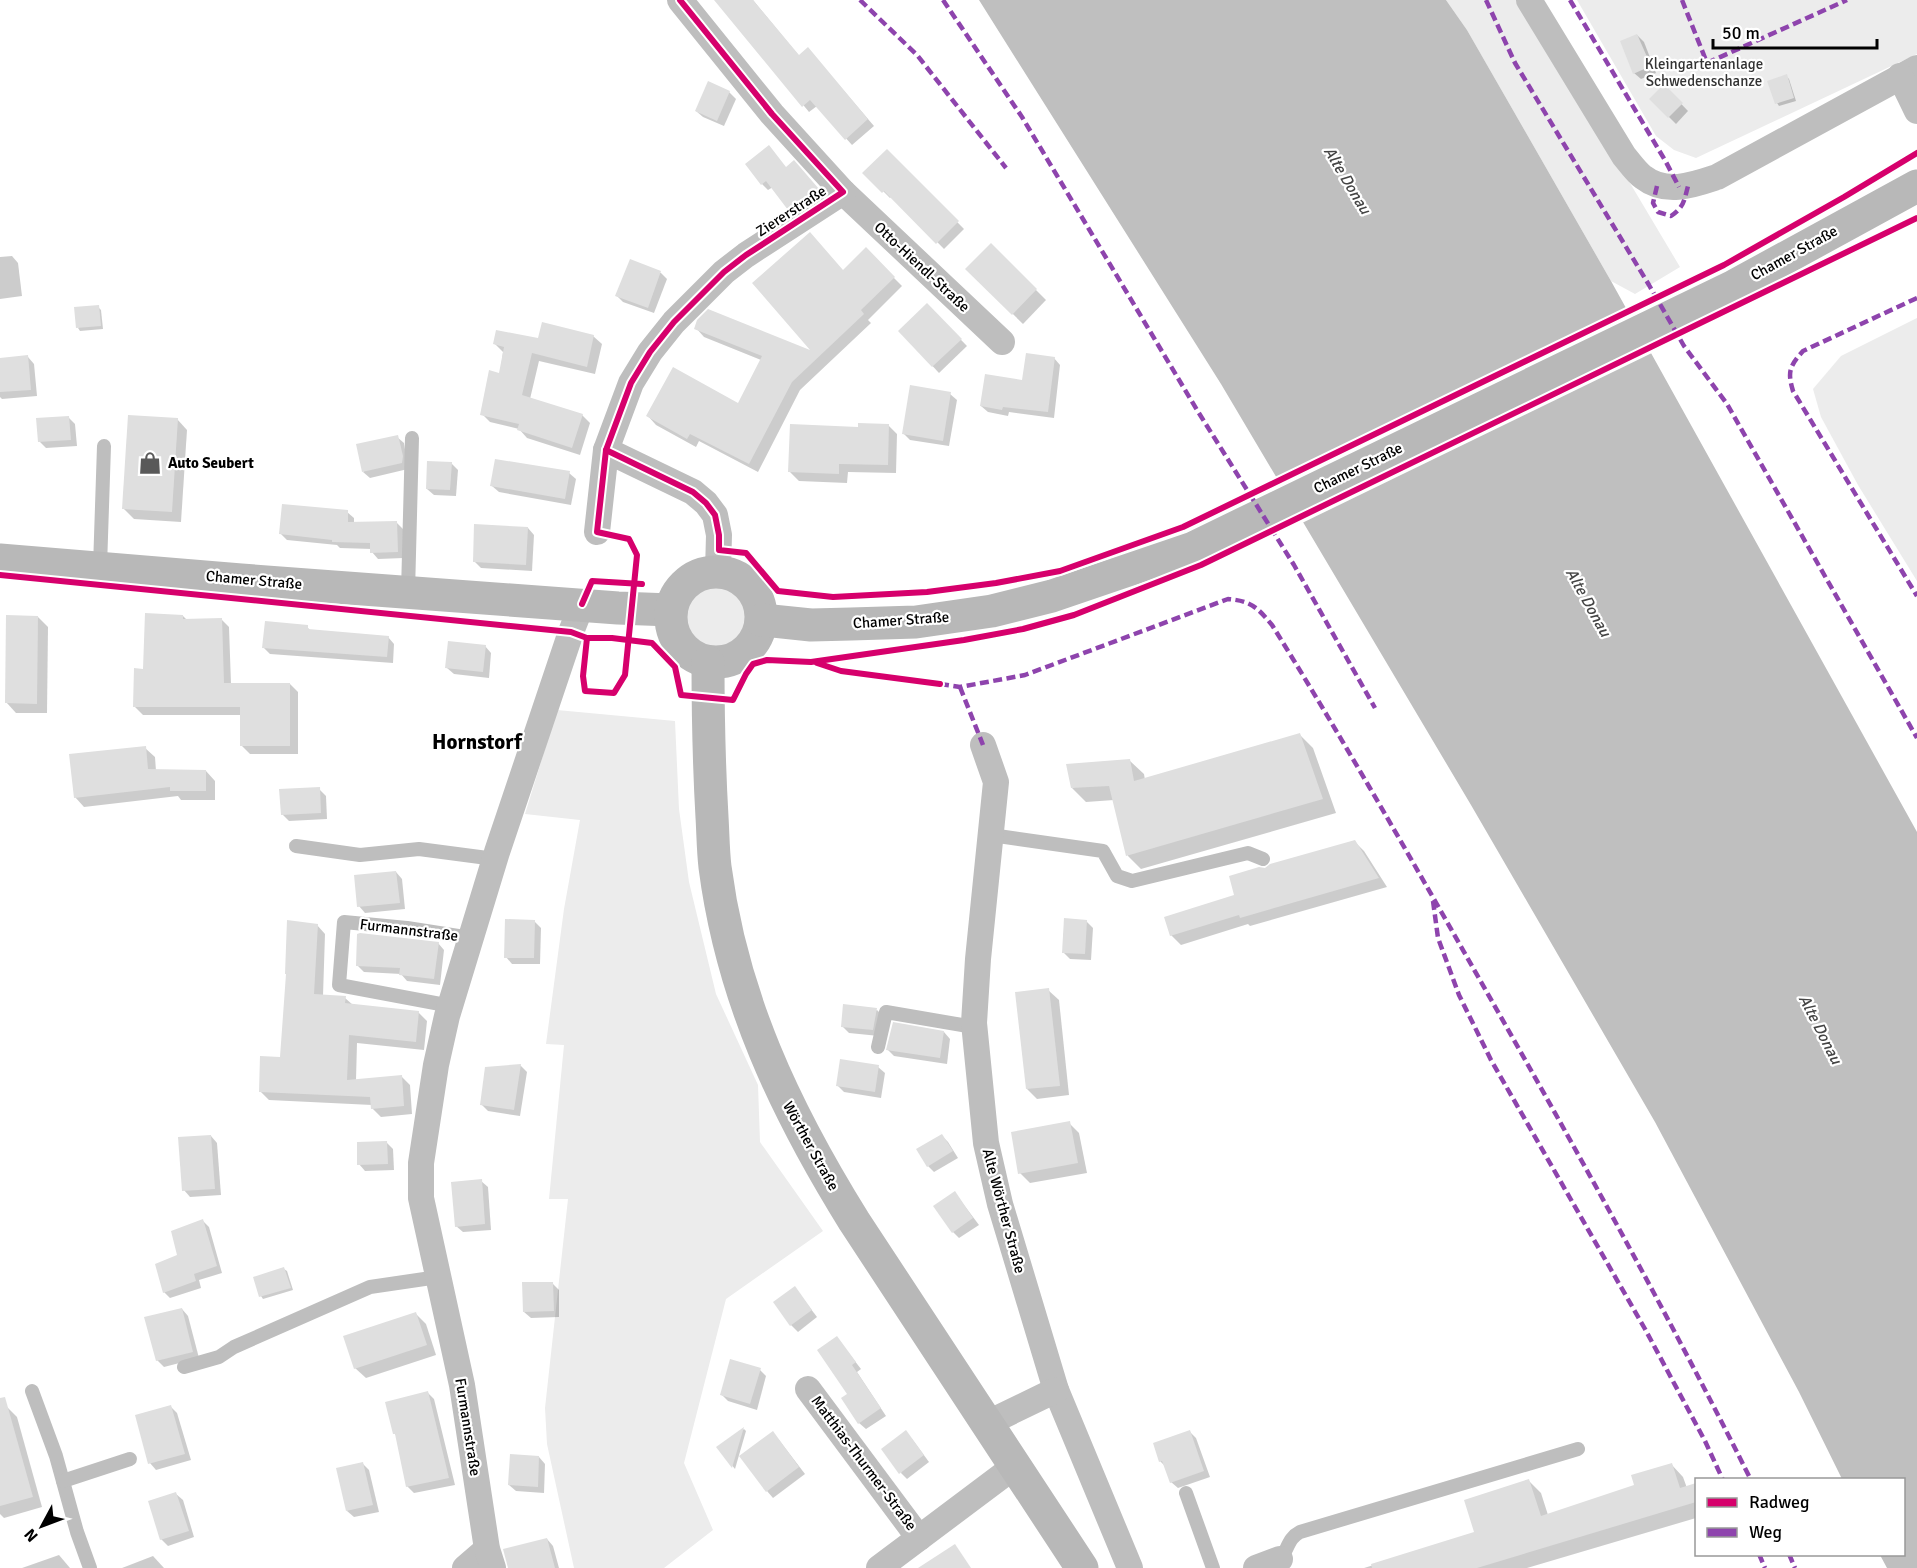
<svg xmlns="http://www.w3.org/2000/svg" width="1917" height="1568" font-family="Signika,sans-serif">
<rect width="100%" height="100%" fill="#fff"/>
<!-- green -->
<g fill="#ececec">
<polygon points="1446,0 1521,0 1680,267 1635,294 1611,281 1467,30"/>
<polygon points="1577,0 1917,0 1917,54 1696,158 1674,150 1656,136"/>
<polygon points="1917,318 1917,581 1858,485 1821,417 1813,389 1841,356"/>
<circle cx="716" cy="618" r="32"/>
<polygon points="557,710 675,721 679,809 689,882 716,994 758,1085 760,1142 823,1231 726,1299 684,1463 713,1530 664,1568 574,1568 547,1444 545,1408 568,1199 549,1199 564,1045 546,1044 564,909 580,820 525,814"/>
</g>
<!-- water -->
<polygon fill="#bfbfbf" points="979,0 1446,0 1467,30 1611,281 1917,832 1917,1568 1887,1568 1880,1555 1904,1554 1904,1480 1842,1479 1799,1392 1655,1122 1471,805 1221,384"/>
<!-- pier -->
<polygon fill="#fff" points="1629,307 1654,352 1300,524 1274,479"/>
<!-- shadow -->
<g fill="#0003">
<polygon points="717,0 753,0 799,56 814,56 874,126 852,145 817,106 809,112"/>
<polygon points="1637,35 1644,42 1656,73 1641,79 1634,73"/>
<polygon points="1786,76 1789,79 1796,101 1779,106 1777,103"/>
<polygon points="1664,86 1688,111 1676,124 1651,99"/>
<polygon points="729,92 736,99 724,126 703,117 696,111"/>
<polygon points="887,151 964,229 944,249 892,196 890,198 865,173"/>
<polygon points="747,164 800,169 825,197 796,215 773,187 768,190 762,184"/>
<polygon points="991,245 1046,300 1023,324 967,269"/>
<polygon points="866,250 902,286 868,320 871,323 800,390 758,472 699,441 696,447 656,425 648,416 739,405 761,360 704,337 696,328 815,354 844,271"/>
<polygon points="12,256 18,263 22,296 0,299 0,257"/>
<polygon points="631,261 661,273 667,279 654,313 623,302 616,295"/>
<polygon points="927,305 967,346 939,373 900,331"/>
<polygon points="98,307 101,310 103,329 80,331 78,328"/>
<polygon points="593,336 602,344 595,374 539,361 530,399 582,415 590,423 580,455 527,438 519,429 490,422 482,414 500,375 503,352 495,344"/>
<polygon points="28,357 34,364 37,396 2,399 0,397 0,359"/>
<polygon points="1054,358 1060,365 1054,418 1009,412 1008,416 988,412 981,406 1023,382"/>
<polygon points="950,394 957,400 949,446 910,440 903,433"/>
<polygon points="69,418 75,424 77,446 46,448 39,441"/>
<polygon points="177,419 187,430 181,522 134,519 123,508"/>
<polygon points="888,425 897,434 896,473 848,472 847,483 799,481 790,472 860,428"/>
<polygon points="397,437 404,443 408,469 370,478 363,472"/>
<polygon points="451,463 458,470 456,496 434,495 427,489"/>
<polygon points="569,473 576,479 571,505 499,492 492,486"/>
<polygon points="347,512 354,518 354,523 396,522 403,529 404,558 378,559 372,552 372,549 340,548 337,545 287,540 281,534"/>
<polygon points="528,528 534,535 532,571 481,568 474,561"/>
<polygon points="183,616 187,620 221,619 229,627 231,684 290,684 298,692 298,754 250,754 242,746 242,715 143,715 135,707"/>
<polygon points="38,617 48,627 47,713 16,713 6,702"/>
<polygon points="307,627 311,631 388,637 394,644 393,663 270,654 264,648"/>
<polygon points="485,646 491,653 489,678 454,674 447,668"/>
<polygon points="1300,735 1313,748 1336,813 1141,869 1128,856 1114,800 1086,802 1072,788 1130,761 1144,774 1145,780"/>
<polygon points="145,748 155,757 156,771 206,771 215,781 215,800 181,800 178,796 84,807 75,797"/>
<polygon points="319,789 326,796 327,819 289,821 282,814"/>
<polygon points="1355,842 1364,851 1387,887 1250,926 1248,924 1181,945 1171,935 1236,896 1265,869"/>
<polygon points="396,872 402,879 405,909 365,913 359,906"/>
<polygon points="534,921 541,928 540,964 512,964 506,957"/>
<polygon points="1086,921 1093,928 1091,960 1070,959 1064,953"/>
<polygon points="317,925 325,934 323,996 345,998 353,1005 418,1012 427,1021 424,1050 357,1043 356,1080 401,1076 410,1085 412,1114 381,1117 372,1108 372,1105 269,1100 260,1091 281,1058"/>
<polygon points="438,943 444,950 440,985 407,981 401,974 364,972 358,966"/>
<polygon points="1048,990 1059,1000 1069,1095 1037,1099 1027,1089"/>
<polygon points="877,1010 883,1016 879,1036 849,1033 842,1026"/>
<polygon points="944,1032 950,1039 947,1064 894,1056 888,1050"/>
<polygon points="520,1065 527,1072 520,1116 488,1111 482,1105"/>
<polygon points="878,1067 885,1073 881,1098 844,1092 837,1085"/>
<polygon points="1069,1123 1079,1133 1087,1173 1030,1183 1020,1173"/>
<polygon points="211,1136 217,1143 221,1195 190,1197 184,1190"/>
<polygon points="942,1136 948,1142 958,1158 934,1172 928,1166"/>
<polygon points="387,1143 393,1149 394,1170 365,1171 359,1164"/>
<polygon points="481,1181 488,1187 491,1230 463,1232 456,1226"/>
<polygon points="955,1193 979,1225 959,1238 953,1232"/>
<polygon points="203,1221 209,1227 222,1273 199,1280 201,1288 170,1298 164,1292 178,1256"/>
<polygon points="284,1269 287,1271 293,1290 263,1299 261,1296"/>
<polygon points="552,1283 559,1290 559,1317 531,1318 524,1312"/>
<polygon points="795,1288 817,1317 798,1332 791,1325"/>
<polygon points="182,1309 188,1316 199,1358 164,1367 157,1360"/>
<polygon points="416,1314 426,1324 436,1355 366,1378 355,1368"/>
<polygon points="837,1338 861,1369 857,1372 886,1416 866,1429 859,1423 849,1394"/>
<polygon points="760,1370 766,1376 757,1410 728,1401 722,1395"/>
<polygon points="428,1393 434,1399 455,1485 414,1493 407,1486 397,1436 394,1433"/>
<polygon points="7,1407 17,1417 42,1507 4,1518 0,1514 0,1409"/>
<polygon points="171,1407 177,1413 191,1460 156,1470 150,1463"/>
<polygon points="744,1429 746,1431 735,1469 718,1448"/>
<polygon points="1190,1432 1196,1438 1210,1477 1178,1488 1171,1482 1166,1467 1160,1461"/>
<polygon points="912,1439 929,1462 907,1479 901,1473"/>
<polygon points="779,1440 805,1474 773,1498 767,1491"/>
<polygon points="539,1457 545,1464 544,1493 516,1491 509,1485"/>
<polygon points="363,1464 369,1470 379,1512 354,1517 347,1511"/>
<polygon points="1671,1464 1683,1477 1687,1488 1696,1485 1696,1518 1527,1568 1364,1568 1476,1533 1529,1481 1541,1493 1548,1515 1636,1486"/>
<polygon points="176,1494 183,1500 194,1537 168,1546 161,1539"/>
<polygon points="547,1539 553,1546 559,1568 510,1568"/>
<polygon points="59,1555 70,1568 22,1568"/>
<polygon points="153,1556 164,1568 122,1568"/>
</g>
<!-- building -->
<g fill="#dfdfdf">
<polygon points="714,0 753,0 799,55 808,47 868,119 845,140 810,100 802,107"/>
<polygon points="1637,34 1651,66 1633,74 1620,41"/>
<polygon points="1787,74 1794,98 1775,104 1767,81"/>
<polygon points="708,81 730,91 717,121 695,111"/>
<polygon points="1664,84 1683,103 1668,118 1649,99"/>
<polygon points="769,145 786,167 794,160 819,189 788,210 766,181 761,185 745,164"/>
<polygon points="887,149 959,221 936,244 884,191 882,193 862,173"/>
<polygon points="810,232 843,270 866,247 895,277 861,310 864,314 792,382 749,464 690,434 687,439 646,416 673,367 738,403 762,356 694,329 697,320 708,309 810,350 752,283"/>
<polygon points="991,243 1037,289 1012,315 965,269"/>
<polygon points="630,259 661,271 648,308 615,296"/>
<polygon points="927,303 962,339 932,367 898,331"/>
<polygon points="99,305 101,326 76,328 74,307"/>
<polygon points="542,322 594,335 587,367 532,353 522,395 583,414 572,448 517,430 519,424 480,415 489,370 499,373 504,347 493,344 496,330 538,338"/>
<polygon points="1026,353 1055,357 1048,412 1003,407 1002,410 980,406 985,374 1022,380"/>
<polygon points="28,355 31,390 0,392 0,358"/>
<polygon points="910,385 951,392 943,441 902,434"/>
<polygon points="128,415 178,418 172,512 122,509"/>
<polygon points="69,416 71,440 38,442 36,418"/>
<polygon points="858,423 889,424 888,465 839,464 839,474 788,472 790,424 858,427"/>
<polygon points="398,435 403,456 402,463 362,472 356,444"/>
<polygon points="495,459 570,471 565,499 490,486"/>
<polygon points="427,461 452,462 450,490 426,489"/>
<polygon points="282,504 348,510 348,522 397,521 398,552 370,553 370,543 332,542 332,540 279,534"/>
<polygon points="474,524 528,527 526,565 473,562"/>
<polygon points="145,613 183,615 183,619 222,618 224,683 290,683 290,746 240,746 240,707 133,707 134,668 143,669"/>
<polygon points="6,615 38,616 37,704 5,703"/>
<polygon points="265,621 308,625 308,629 389,636 387,657 262,648"/>
<polygon points="448,641 486,645 483,672 445,668"/>
<polygon points="1300,733 1323,799 1126,856 1109,786 1071,788 1066,764 1130,759 1134,781"/>
<polygon points="146,746 148,769 206,770 206,791 170,791 170,787 74,798 69,754"/>
<polygon points="320,787 321,813 281,815 279,789"/>
<polygon points="1355,840 1379,878 1240,918 1239,915 1170,936 1164,917 1234,895 1229,876 1259,867 1265,868 1270,864"/>
<polygon points="396,871 400,903 357,907 354,875"/>
<polygon points="1064,918 1087,920 1085,954 1062,953"/>
<polygon points="505,919 535,920 534,958 504,958"/>
<polygon points="287,920 318,924 314,994 346,996 345,1003 419,1011 416,1042 349,1035 347,1080 402,1075 404,1106 371,1109 370,1097 259,1092 260,1056 280,1057 286,974 285,974"/>
<polygon points="360,933 439,942 434,979 399,975 400,968 356,966 357,934"/>
<polygon points="1049,988 1060,1086 1026,1089 1015,992"/>
<polygon points="843,1004 877,1008 873,1030 841,1027"/>
<polygon points="893,1022 944,1031 940,1058 886,1050"/>
<polygon points="840,1059 879,1065 875,1092 836,1086"/>
<polygon points="521,1064 514,1110 480,1105 485,1067"/>
<polygon points="1070,1121 1078,1163 1018,1174 1011,1132"/>
<polygon points="942,1134 953,1151 927,1167 916,1149"/>
<polygon points="211,1135 215,1189 182,1191 178,1137"/>
<polygon points="387,1141 388,1164 357,1165 357,1142"/>
<polygon points="482,1179 485,1224 455,1227 451,1182"/>
<polygon points="955,1191 973,1218 952,1233 933,1206"/>
<polygon points="203,1219 217,1266 194,1274 196,1281 163,1293 155,1264 177,1255 171,1231"/>
<polygon points="284,1267 291,1288 259,1297 253,1277"/>
<polygon points="522,1282 553,1282 554,1311 523,1312"/>
<polygon points="795,1286 812,1310 790,1326 773,1302"/>
<polygon points="182,1308 193,1352 156,1361 144,1317"/>
<polygon points="416,1312 427,1345 354,1369 343,1336"/>
<polygon points="837,1336 856,1362 852,1365 881,1408 858,1424 841,1398 847,1394 817,1350"/>
<polygon points="730,1359 761,1368 750,1404 720,1395"/>
<polygon points="428,1391 449,1478 406,1487 395,1434 393,1434 385,1402"/>
<polygon points="5,1397 33,1497 0,1506 0,1398"/>
<polygon points="171,1405 185,1454 148,1464 135,1415"/>
<polygon points="744,1427 732,1468 716,1447"/>
<polygon points="906,1430 924,1455 899,1474 881,1449"/>
<polygon points="1190,1430 1204,1471 1170,1483 1162,1461 1159,1462 1153,1443"/>
<polygon points="773,1431 799,1467 766,1492 739,1456"/>
<polygon points="510,1454 539,1456 538,1487 508,1485"/>
<polygon points="363,1462 373,1505 346,1511 336,1468"/>
<polygon points="1672,1463 1680,1488 1696,1483 1696,1502 1477,1568 1372,1568 1371,1564 1474,1532 1464,1500 1529,1479 1541,1516 1634,1485 1631,1475"/>
<polygon points="176,1492 189,1531 160,1540 148,1501"/>
<polygon points="547,1538 555,1568 508,1568 503,1549"/>
<polygon points="955,1544 971,1568 918,1568"/>
</g>
<g fill="none" stroke-linecap="round" stroke-linejoin="round">
<!-- lane -->
<g stroke="#bebebe" stroke-width="14">
<polyline points="100,567 104,446"/>
<polyline points="408,592 412,438"/>
<polyline points="991,835 1103,851 1117,876 1132,881 1248,853 1263,859"/>
<polyline points="296,846 360,855 419,849 495,859"/>
<polyline points="451,1006 339,985 344,922 407,928 471,938"/>
<polyline points="878,1047 886,1012 974,1027"/>
<polyline points="184,1367 219,1357 234,1347 370,1287 438,1277"/>
<polyline points="32,1391 56,1456 77,1532 90,1568"/>
<polyline points="63,1481 130,1459"/>
<polyline points="1186,1493 1213,1568"/>
<path d="M1280,1559C1288,1550 1288,1538 1300,1532L1578,1449"/>
</g>
<!-- street -->
<g stroke="#bebebe" stroke-width="26">
<path d="M1529,0L1624,156C1630,163 1636,172 1643,177C1666,195 1693,185 1717,177L1917,68"/>
<polyline points="1900,76 1917,111"/>
<polyline points="843,192 1002,342"/>
<polyline points="606,450 693,492 706,503 715,515 719,535 718,571"/>
<polyline points="597,532 606,450 631,383 650,352 674,322 724,272 746,255 843,192 772,114 680,0"/>
<polyline points="983,745 996,782 978,959 974,1023 986,1143 1000,1204 1056,1390 1130,1568"/>
<polyline points="808,1389 919,1538"/>
<polyline points="988,1423 1056,1390"/>
<polyline points="465,1568 487,1549"/>
<polyline points="493,1568 487,1549 462,1385 421,1198 421,1163 436,1065 447,1016 497,852 571,632 582,604"/>
<polyline points="879,1568 1015,1466"/>
<polyline points="1256,1568 1280,1559"/>
</g>
<!-- secondary -->
<g stroke="#b8b8b8" stroke-width="33">
<polyline points="0,560 241,580 618,608 671,610"/>
<circle cx="716" cy="617" r="45"/>
<polyline points="762,620 811,625 851,624 916,622 992,611 1052,596 1193,548 1734,286 1917,186"/>
<path d="M708,662C708,713 709,765 712,817C713,833 713,850 715,867C732,998 785,1110 854,1221L1082,1568"/>
</g>
<!-- quiet -->
<g stroke="#8e44ad" stroke-width="4.5" stroke-dasharray="9 4.5" stroke-linecap="butt">
<polyline points="860,0 917,55 1006,168"/>
<polyline points="943,0 1022,117 1197,410 1294,565 1375,708"/>
<polyline points="1486,0 1515,63 1649,285 1684,346 1727,404 1917,738"/>
<polyline points="1570,0 1666,162 1679,187"/>
<polyline points="1682,0 1707,63 1847,0"/>
<path d="M1657,186L1653,203L1658,212L1671,216C1684,207 1684,201 1688,186"/>
<path d="M1917,298L1803,351C1790,366 1787,371 1793,391L1917,596"/>
<path d="M940,684L960,687L1025,675L1228,599C1251,601 1257,607 1272,625C1349,749 1421,876 1493,1003C1582,1160 1670,1318 1751,1480"/>
<polyline points="960,687 983,745"/>
<polyline points="1433,901 1438,938 1459,995 1491,1060 1645,1329 1705,1441 1723,1480"/>
<polyline points="1759,1554 1765,1568"/>
<polyline points="1789,1554 1795,1568"/>
</g>
<!-- cycleway casing -->
<g stroke="#fff" stroke-width="10">
<g id="cycleway">
<polyline points="606,450 693,492 706,503 715,515 719,535 719,550 746,553 778,591 833,597 927,592 996,583 1060,571 1183,527 1724,265 1844,197 1917,153"/>
<polyline points="0,575 571,632 587,638 612,638 652,643 675,667 681,695 733,700 746,674 753,664 767,660 811,662 964,640 1023,629 1074,615 1201,565 1917,218"/>
<polyline points="582,604 592,581 642,584"/>
<polyline points="587,638 583,676 585,691 614,693 625,675 637,555 629,539 597,532 606,450 631,383 650,352 674,322 724,272 746,255 843,192 772,114 680,0"/>
<polyline points="817,663 841,671 940,684"/>
</g>
</g>
<!-- cycleway -->
<use href="#cycleway" stroke="#d6006c" stroke-width="6"/>
</g>
<!-- icons -->
<defs>
<g id="shop-bare" transform="scale(1.8)"><path d="M-5-2.5h2.3a2.7 3.5 0 0 1 5.4 0H5L5.5 6h-11ZM-1.5-2.5h3a1.5 2.3 0 0 0-3 0Z" fill="#595959" stroke="#fff" stroke-width="2.5" paint-order="stroke"/></g>
</defs>
<g fill-rule="evenodd">
<use href="#shop-bare" x="150" y="463"/>
</g>
<g text-anchor="middle" stroke-width="4.5" stroke-linejoin="round" paint-order="stroke">
<!-- park labels -->
<g font-size="15" fill="#333" stroke="#fff">
<text x="1704" y="69">Kleingartenanlage<tspan x="1704" dy="17">Schwedenschanze</tspan></text>
</g>
<!-- street labels -->
<g font-size="15" fill="#000" stroke="#fff">
<text transform="translate(791 211) rotate(-33)" y="5">Ziererstraße</text>
<text transform="translate(1794 253) rotate(-29)" y="5">Chamer Straße</text>
<text transform="translate(922 267) rotate(43)" y="5">Otto-Hiendl-Straße</text>
<text transform="translate(1358 468) rotate(-26)" y="5">Chamer Straße</text>
<text transform="translate(254 580) rotate(5)" y="5">Chamer Straße</text>
<text transform="translate(901 620) rotate(-4)" y="5">Chamer Straße</text>
<text transform="translate(409 930) rotate(7)" y="5">Furmannstraße</text>
<text transform="translate(811 1146) rotate(61)" y="5">Wörther Straße</text>
<text transform="translate(1004 1211) rotate(75)" y="5">Alte Wörther Straße</text>
<text transform="translate(468 1427) rotate(81)" y="5">Furmannstraße</text>
<text transform="translate(864 1463) rotate(53)" y="5">Matthias-Thurmer-Straße</text>
</g>
<!-- poi labels -->
<g font-size="15" font-weight="bold" fill="#000" stroke="#fff" text-anchor="start">
<text x="168" y="468">Auto Seubert</text>
</g>
<!-- water labels -->
<g font-size="16" font-style="italic" fill="#444" stroke="#fff">
<text transform="translate(1348 180) rotate(59)" y="6">Alte Donau</text>
<text transform="translate(1589 602) rotate(61)" y="6">Alte Donau</text>
<text transform="translate(1821 1029) rotate(63)" y="6">Alte Donau</text>
</g>
<!-- district labels -->
<g font-size="21" font-weight="bold" fill="#000" stroke="#fff">
<text x="477" y="749">Hornstorf</text>
</g>
</g>
<!-- legend -->
<rect x="1695" y="1478" width="210" height="78" fill="#ffffff" stroke="#999999" stroke-width="1.5"/>
<rect x="1707" y="1498" width="30" height="9" fill="#d6006c" stroke="#999999" stroke-width="1.5"/>
<text x="1749" y="1508" font-size="18" fill="#000000">Radweg</text>
<rect x="1707" y="1528" width="30" height="9" fill="#8e44ad" stroke="#999999" stroke-width="1.5"/>
<text x="1749" y="1538" font-size="18" fill="#000000">Weg</text>
<!-- north arrow -->
<g transform="translate(42 1526) rotate(229)" stroke="#ffffff" stroke-width="4.5" paint-order="stroke">
<path d="M0-4.5L10 22L0 15L-10 22Z" fill="#000000"/>
<text y="-9" font-size="16" font-weight="bold" text-anchor="middle" fill="#000000">N</text>
</g>
<!-- scale -->
<path d="M1713 39v9h164v-9" fill="none" stroke="#000000" stroke-width="3"/>
<text x="1722" y="39" font-size="18" fill="#000000" stroke="#ffffff" stroke-width="4.5" paint-order="stroke">50 m</text>
</svg>
